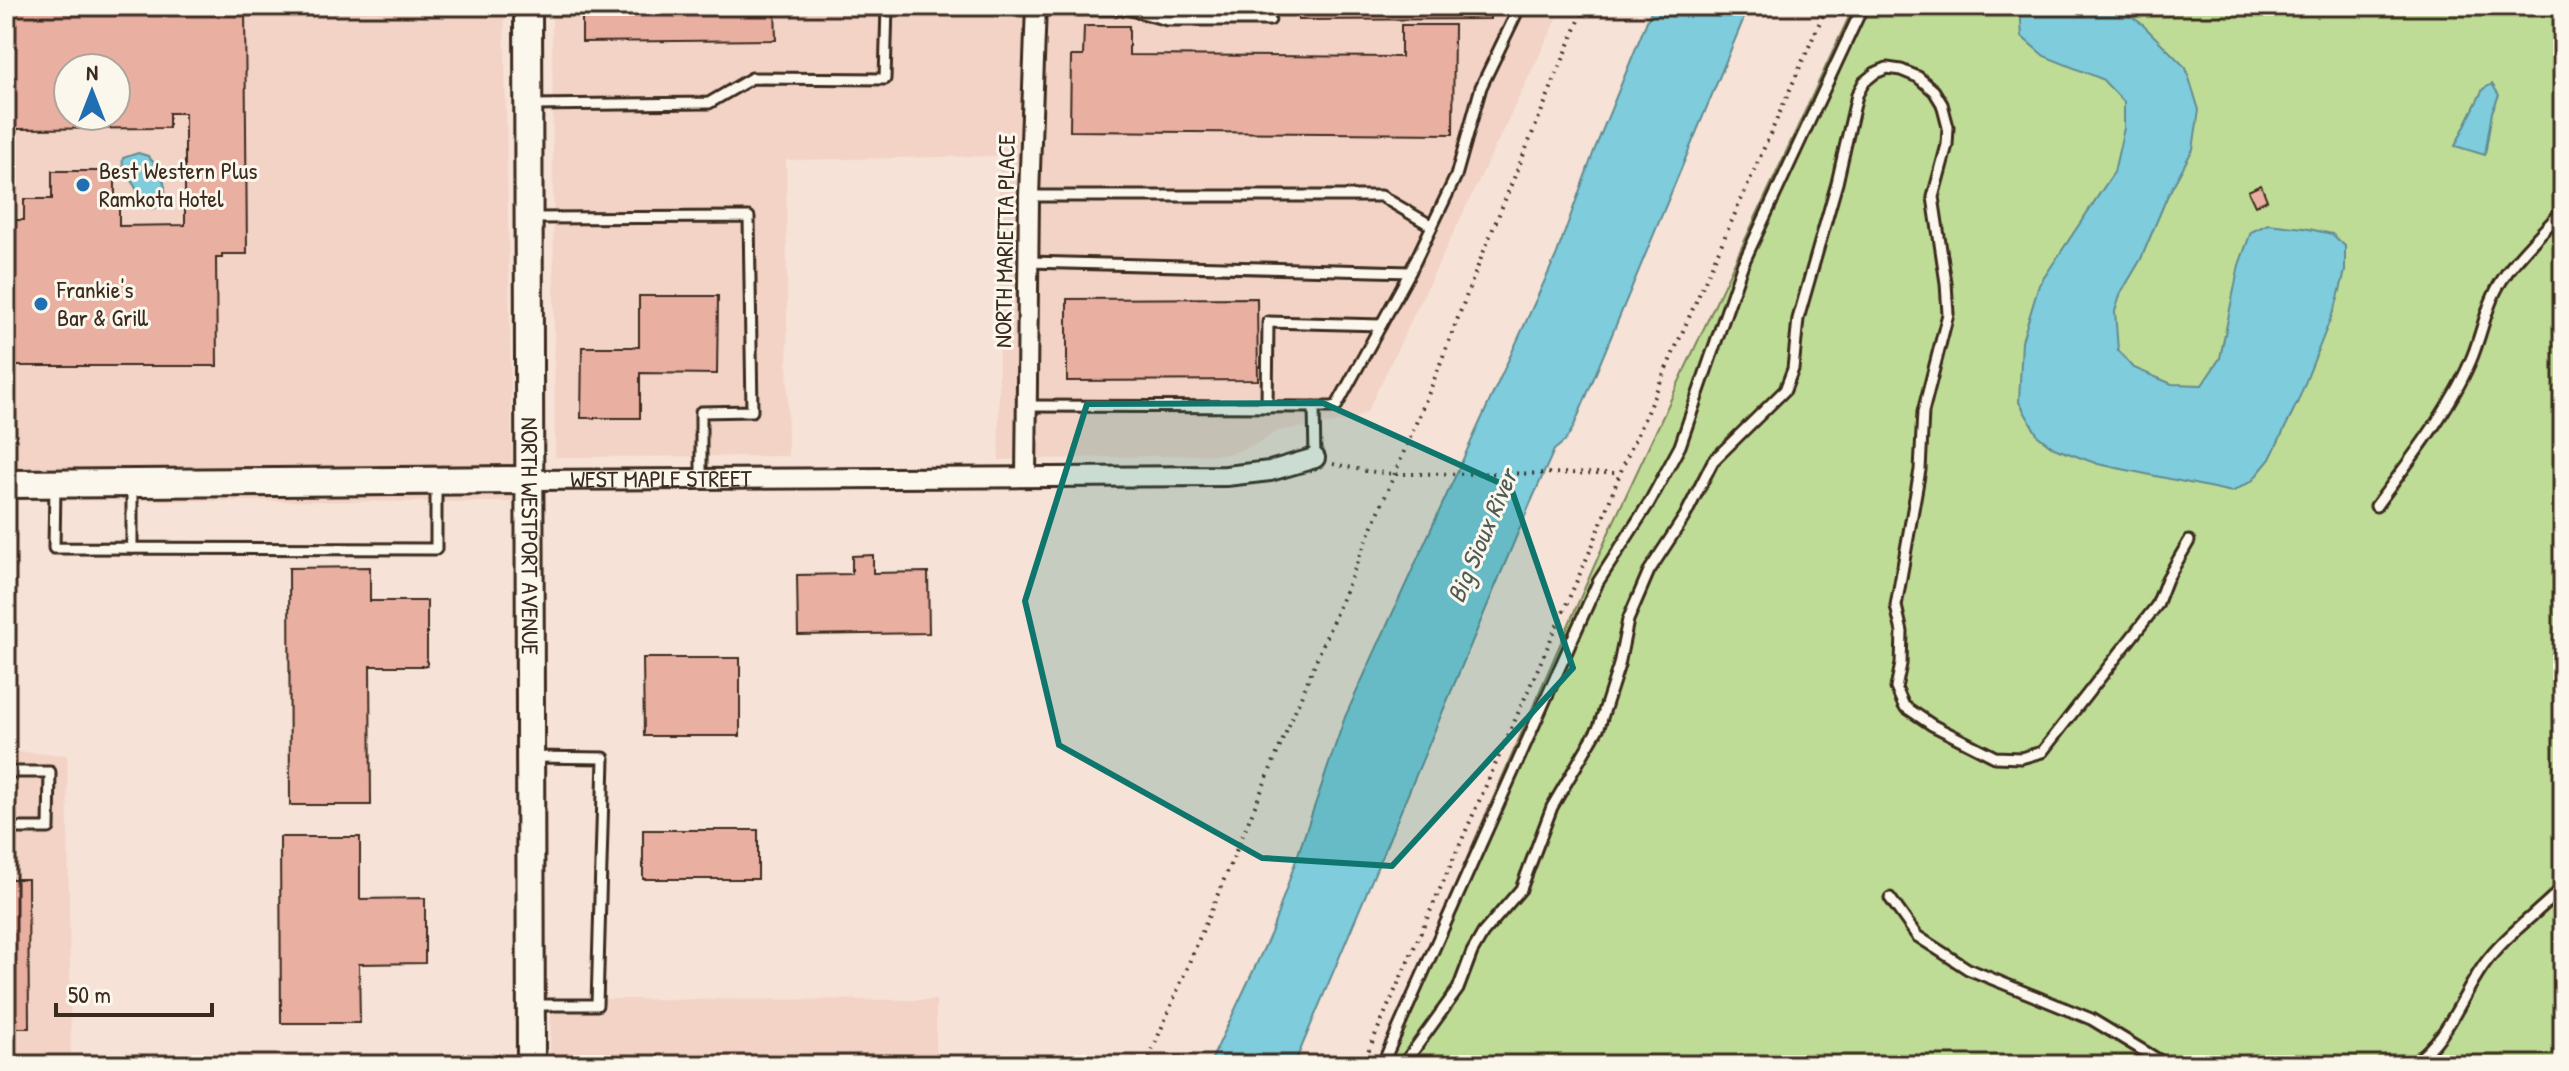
<svg xmlns="http://www.w3.org/2000/svg" width="2569" height="1071" font-family="'Patrick Hand',sans-serif">
<rect width="100%" height="100%" fill="#f6e2d6"/>
<filter id="ink" filterUnits="userSpaceOnUse"><feTurbulence type="fractalNoise" baseFrequency=".0125" numOctaves="2"/><feDisplacementMap in="SourceGraphic" scale="16" xChannelSelector="R" yChannelSelector="G"/><feConvolveMatrix kernelMatrix="1 2 1 2 8 2 1 2 1" color-interpolation-filters="sRGB"/></filter>
<g filter="url(#ink)">
<!-- built -->
<g fill="#f2d3c6" fill-rule="evenodd">
<path d="M6,6H504L513,502L6,500ZM68,68H116V116H68Z"/>
<polygon points="552,6 1563,6 1367,412 1349,421 1277,431 1257,444 1230,454 999,460 999,156 786,160 788,456 555,457"/>
<polygon points="6,751 67,755 71,1064 550,1058 551,999 936,1000 936,1065 6,1065"/>
</g>
<!-- green -->
<polygon fill="#bedc95" stroke="#7c835a" stroke-width="2" points="1854,6 2563,6 2563,1065 1377,1065 1609,532"/>
<!-- water -->
<g fill="#7eccdc" stroke="#638b90" stroke-width="2">
<polygon points="1653,6 1749,6 1573,428 1565,441 1554,450 1530,504 1294,1065 1209,1065 1271,933 1345,717 1556,256 1594,151"/>
<polygon points="2020,6 2117,6 2142,24 2186,68 2199,110 2193,149 2167,197 2141,259 2121,293 2115,311 2118,350 2134,368 2172,384 2202,385 2220,358 2239,265 2251,232 2268,224 2304,228 2332,234 2345,246 2345,271 2337,302 2298,401 2270,459 2252,481 2232,492 2098,464 2054,448 2038,436 2019,402 2022,341 2039,285 2114,172 2124,128 2124,102 2102,79 2044,56 2022,37"/>
<polygon points="2492,84 2499,95 2492,112 2485,155 2455,146 2483,89"/>
<path d="M138,153L148,156C158,167 167,181 165,197C163,208 148,213 141,203C136,198 139,191 134,185C127,175 121,171 123,158Z"/>
</g>
<!-- building -->
<g fill="#e9b0a2" stroke="#3b2a1e" stroke-width="2" fill-rule="evenodd">
<path d="M6,6H245L247,254H222V258H216L217,366H6V67H8ZM68,68H116V116H68ZM169,113H185V225L119,226V203H115V171H52V199H24V220H14L13,129L169,128Z"/>
<polygon points="640,6 775,6 776,40 582,42 582,12 640,11"/>
<polygon points="1298,6 1490,6 1490,19 1298,20"/>
<polygon points="1401,25 1454,25 1453,134 1070,131 1071,56 1083,56 1084,26 1129,26 1129,55 1401,57"/>
<polygon points="2261,185 2267,200 2255,206 2248,191"/>
<polygon points="639,296 718,296 717,374 640,373 640,418 581,418 582,347 639,347"/>
<polygon points="1257,298 1258,380 1067,381 1067,299"/>
<polygon points="873,555 873,573 928,572 929,633 798,635 797,575 852,574 852,556"/>
<polygon points="370,567 370,601 427,601 427,666 370,666 371,805 290,805 289,568"/>
<polygon points="643,658 740,658 740,736 644,736"/>
<rect x="643" y="830" width="115" height="49"/>
<polygon points="280,837 360,837 360,899 425,898 425,963 359,964 360,1023 281,1023"/>
<polygon points="6,869 11,869 11,879 28,879 29,1028 14,1028 14,1038 6,1038"/>
</g>
<g fill="none" stroke-linecap="round" stroke-linejoin="round">
<!-- lane casing -->
<g stroke="#3b2a1e" stroke-width="15">
<g id="lane">
<polyline points="1036,9 1127,9 1167,20 1270,20"/>
<polyline points="532,105 709,103 752,78 885,79 887,6"/>
<polyline points="1029,196 1381,196 1432,226"/>
<polyline points="532,218 749,217 752,411 701,412 701,479"/>
<polyline points="1028,262 1410,272 1456,176 1481,87 1520,6"/>
<polyline points="1026,406 1314,407"/>
<polyline points="1267,407 1268,322 1381,325"/>
<polyline points="1315,458 1314,407 1336,407 1410,272"/>
<polyline points="55,486 54,548 436,549 436,484"/>
<polyline points="132,486 132,548"/>
<path d="M2376,506C2409,461 2453,406 2473,355C2483,329 2487,303 2502,280C2519,254 2542,233 2563,210"/>
<polyline points="533,757 604,758 597,1005 534,1005"/>
<polyline points="6,772 50,772 49,828 6,828"/>
<polyline points="1890,898 1917,936 1968,969 2091,1019 2167,1065"/>
<polyline points="1382,1065 1598,582 1649,503 1680,446 1742,266 1863,6"/>
<polyline points="1403,1065 1458,989 1472,952 1483,933 1521,889 1552,807 1599,727 1619,665 1628,620 1649,571 1685,516 1713,461 1785,390 1793,369 1798,319 1837,183 1857,95 1864,82 1875,73 1887,68 1901,70 1918,77 1934,91 1942,104 1948,127 1947,145 1933,197 1946,283 1948,314 1923,412 1920,470 1896,606 1902,632 1901,664 1896,688 1904,706 1932,725 1995,757 2021,758 2042,752 2157,605 2167,579 2189,541"/>
<path d="M2411,1065C2450,1037 2458,1002 2483,966C2504,936 2538,913 2563,887"/>
</g>
</g>
<!-- street casing -->
<g stroke="#3b2a1e" stroke-width="24">
<g id="street">
<polyline points="1026,477 1029,196 1036,6"/>
<path id="s1" d="M529,480L1226,476L1270,471L1315,458"/>
</g>
</g>
<!-- secondary casing -->
<g stroke="#3b2a1e" stroke-width="32">
<g id="secondary">
<path id="s2" d="M528,6L531,1065"/>
<polyline points="6,484 529,480"/>
</g>
</g>
<!-- path -->
<g stroke="#3b2a1e" stroke-width="4" stroke-dasharray="2 6" stroke-linecap="butt">
<polyline points="1333,464 1366,471 1394,474 1619,473"/>
<polyline points="1146,1065 1430,390 1483,253 1585,6"/>
<polyline points="1362,1065 1594,542 1620,473 1827,6"/>
</g>
<!-- lane -->
<use href="#lane" stroke="#fbf7ec" stroke-width="9"/>
<!-- street -->
<use href="#street" stroke="#fbf7ec" stroke-width="18"/>
<!-- secondary -->
<use href="#secondary" stroke="#fbf7ec" stroke-width="26"/>
</g>
</g>
<!-- marked area -->
<path fill="#0f766e" fill-opacity="0.2" stroke="#0f766e" stroke-width="6" stroke-linejoin="round" d="M1323,403L1511,488L1573,668L1392,866L1262,858L1059,745L1025,601L1087,404Z"/>
<!-- markers -->
<g fill="#1f6fb2" stroke="#fbf7ec" stroke-width="3">
<circle cx="83" cy="185" r="8"/>
<circle cx="41" cy="304" r="8"/>
</g>
<g text-anchor="middle" stroke-width="6" stroke-linejoin="round" paint-order="stroke">
<!-- poi labels -->
<g font-size="24" fill="#3b2a1e" stroke="#fbf7ec" text-anchor="start">
<text x="99" y="179">Best Western Plus<tspan x="99" dy="28">Ramkota Hotel</tspan></text>
<text x="57" y="298">Frankie's<tspan x="57" dy="28">Bar &amp; Grill</tspan></text>
</g>
<!-- street labels -->
<g font-size="24" fill="#3b2a1e" stroke="#fbf7ec">
<text transform="translate(1005 241) rotate(-89)" y="8">NORTH MARIETTA PLACE</text>
<text dy="8" stroke="none"><textPath href="#s1" startOffset="132">WEST MAPLE STREET</textPath></text>
<text dy="8" stroke="none"><textPath href="#s2" startOffset="530">NORTH WESTPORT AVENUE</textPath></text>
</g>
<!-- water labels -->
<g font-size="26" font-style="italic" fill="#4f5b57" stroke="#fbf7ec">
<text transform="translate(1482 536) rotate(-67)" y="9">Big Sioux River</text>
</g>
</g>
<!-- margin -->
<rect width="2569" height="1071" fill="none" stroke="#fbf7ec" stroke-width="32"/>
<rect x="16" y="16" width="2537" height="1039" fill="none" stroke="#3b2a1e" stroke-width="3" filter="url(#ink)"/>
<!-- north arrow -->
<g transform="translate(92 92)"><circle r="38" fill="#fbf7ec" stroke="#aea59a" stroke-width="2"/>
<path d="M0-6L14 30L0 20L-14 30Z" fill="#1f6fb2"/>
<text y="-12" font-size="22" font-weight="bold" text-anchor="middle" fill="#3b2a1e">N</text>
</g>
<!-- scale -->
<path d="M56 1003v12h156v-12" fill="none" stroke="#3b2a1e" stroke-width="4"/>
<text x="68" y="1003" font-size="24" fill="#3b2a1e" stroke="#fbf7ec" stroke-width="6" paint-order="stroke">50 m</text>
</svg>
